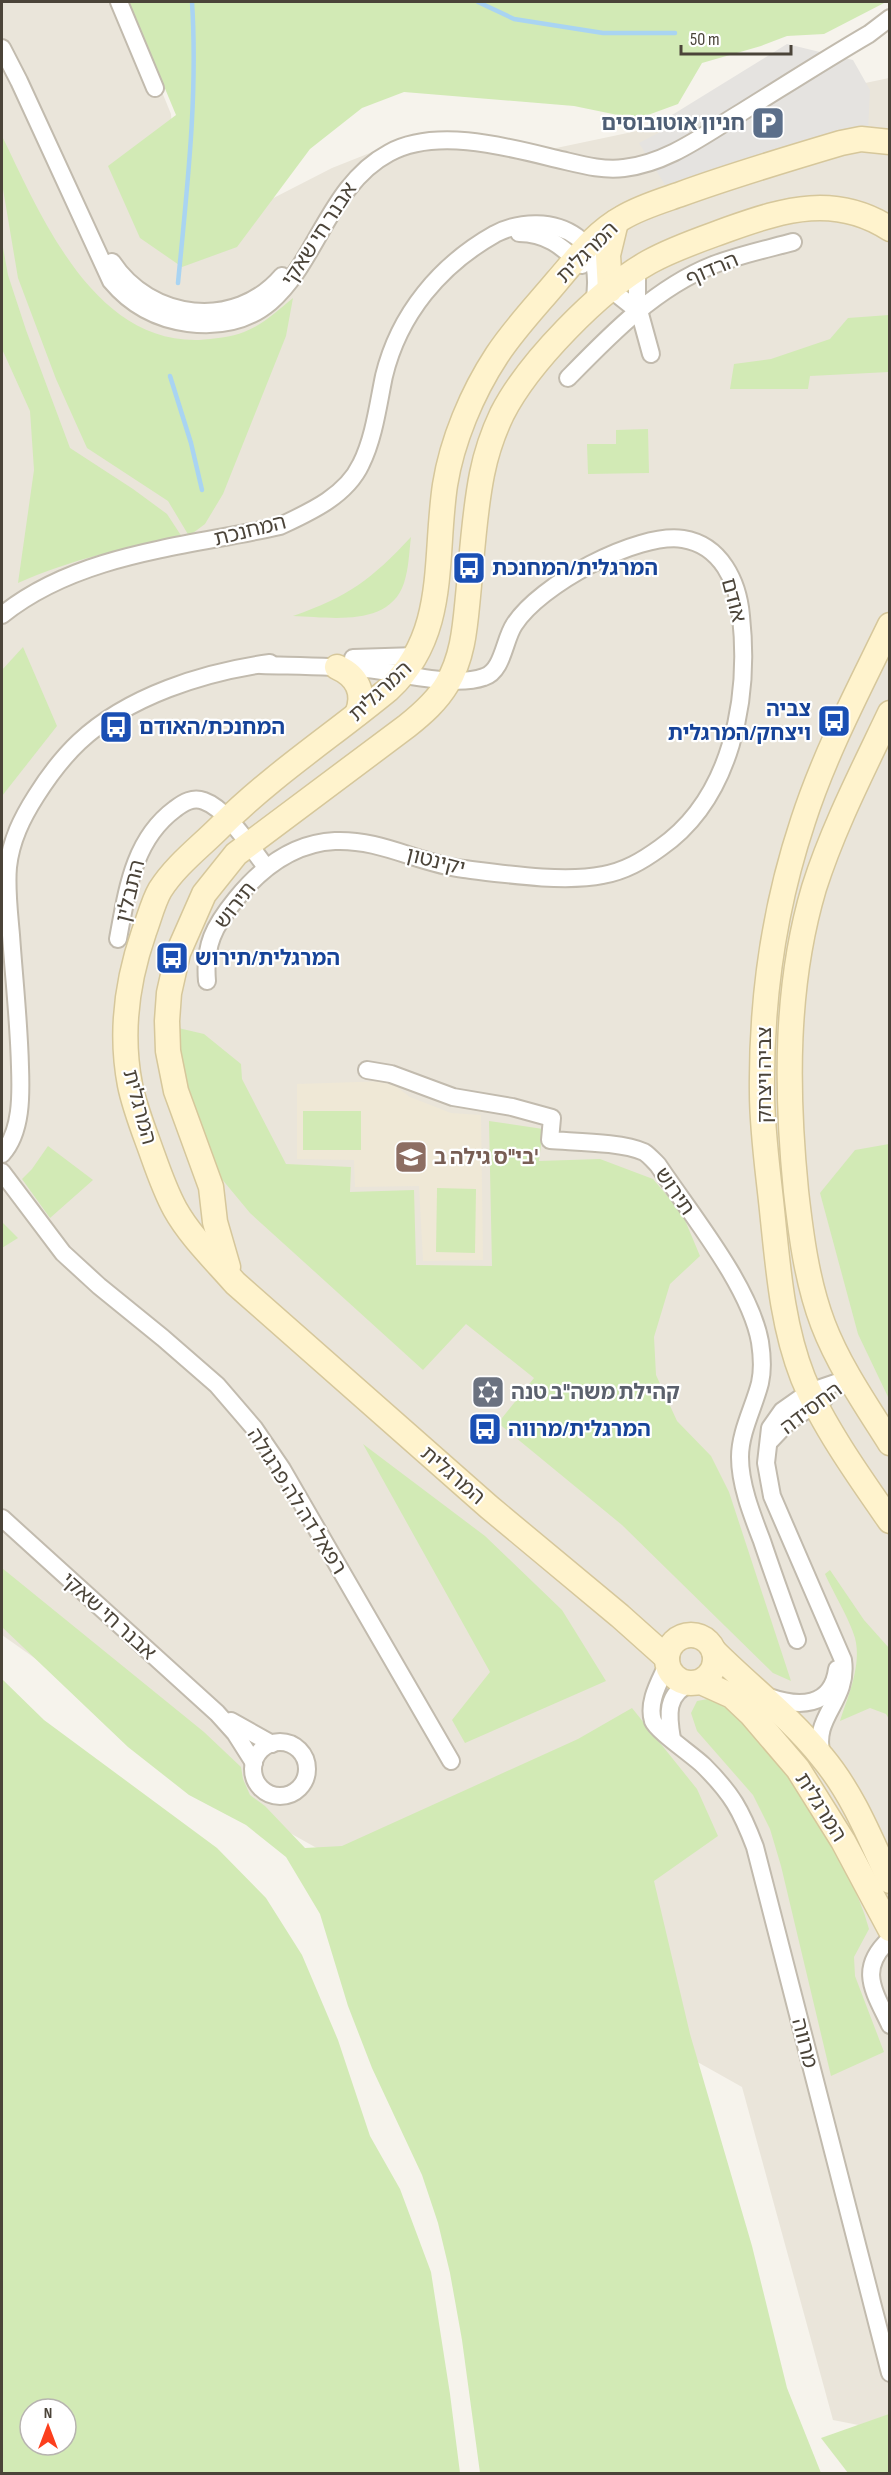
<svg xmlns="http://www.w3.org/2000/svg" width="891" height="2475" font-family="'Sofia Sans Condensed','Noto Sans Hebrew',sans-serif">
<rect width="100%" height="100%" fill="#f6f3ec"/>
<!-- residential -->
<polygon fill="#eae5da" points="2,2 125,2 171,114 178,208 215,228 332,168 400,141 542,151 889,78 890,1272 879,1375 890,1401 889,2431 833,2420 742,2087 249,1810 2,1635"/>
<!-- education -->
<polygon fill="#efe8d6" points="389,1081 410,1097 451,1113 481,1115 483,1260 423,1261 419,1186 355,1187 354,1160 297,1159 297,1084"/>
<!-- green -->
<g fill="#d2eab5" fill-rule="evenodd">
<polygon points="129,2 886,2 824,34 787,36 761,46 702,63 678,104 637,119 574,106 404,92 362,108 310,149 237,247 182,267 140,238 108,166 176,115"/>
<path d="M2,136C41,216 93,343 199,340C213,339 232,337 244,332C263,325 278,310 293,298L286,336L223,494L205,524L189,536L168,501L87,448L56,379L18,278L2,183Z"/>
<path d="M2,242L8,275L26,330L70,448L133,489L167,514L182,537C121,549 75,558 18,583L34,470L30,411L2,349Z"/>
<polygon points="889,315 889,372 810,376 808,389 730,389 734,364 771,359 830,339 848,318"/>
<polygon points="648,429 649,473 588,474 587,444 616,444 616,430"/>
<path d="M411,537C409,552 409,568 404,583C389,628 330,617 293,616C348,597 372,579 411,537Z"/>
<polygon points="23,647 57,726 2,796 2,670"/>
<polygon points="174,1027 204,1034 241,1064 242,1079 286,1164 351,1167 350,1192 414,1190 416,1265 492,1266 489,1121 543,1129 539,1161 600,1159 653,1179 682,1213 700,1256 670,1284 654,1337 656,1375 677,1421 711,1456 729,1492 791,1681 773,1673 622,1525 498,1423 534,1378 466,1324 423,1370 250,1213 221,1178 189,1114"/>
<rect x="303" y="1111" width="58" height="39"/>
<polygon points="889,1144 890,1144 889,1399 858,1334 820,1193 855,1150"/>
<polygon points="48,1146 93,1180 50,1218 22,1179 32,1169"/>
<polygon points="437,1188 476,1189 475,1253 436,1252"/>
<polygon points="2,1222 18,1238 2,1248"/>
<polygon points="363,1444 485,1536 562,1610 606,1681 465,1743 452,1720 490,1672"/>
<polygon points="2,1568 204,1732 241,1767 243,1779 250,1795 265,1806 305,1848 342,1846 578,1739 632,1708 697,1789 718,1836 654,1881 690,2034 752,2246 787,2388 821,2473 480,2473 462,2340 450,2273 438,2223 422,2175 372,2068 348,2006 320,1914 286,1857 246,1825 189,1795 128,1747 2,1627"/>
<path d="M830,1570L864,1620L889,1648V1719L886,1714L870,1708L840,1721C848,1696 862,1665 855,1638C850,1620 833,1592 825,1574Z"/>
<path d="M2,1679L44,1720L217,1848L266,1898L302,1955L338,2040L370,2136L400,2189L431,2272L450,2394L460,2473H2ZM30,2409H66V2445H30Z"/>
<path d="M708,1699C730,1707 750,1726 766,1743C787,1766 802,1794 817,1821C837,1855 859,1891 869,1929L854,1957L855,1976L884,2052L831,2076L781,1866L770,1829L753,1795L697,1731L691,1713L697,1701Z"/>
<polygon points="889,2414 889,2473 848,2473 821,2438"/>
</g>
<!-- parking -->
<polygon fill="#e5e3e0" points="787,44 853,60 870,90 868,131 667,188 639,143 662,131 672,115"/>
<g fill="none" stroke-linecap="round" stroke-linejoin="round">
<!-- stream -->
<g stroke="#a9d4f2" stroke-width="4.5">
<polyline points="478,2 514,19 603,33 675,33"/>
<path d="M178,283C187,189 198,96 192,2"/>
<polyline points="170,376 191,443 202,490"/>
</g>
<!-- street casing -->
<g stroke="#c2bbae" stroke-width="20">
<g id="street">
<polyline points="119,2 155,88"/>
<path d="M2,48L19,81L111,281C131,305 157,319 188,323C313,339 304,198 389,153C436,127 508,147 557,159C579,164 602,171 624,168C668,163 705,134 742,112C784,86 826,59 869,34L890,18"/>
<path d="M519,233C547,233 562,247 582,265"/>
<path d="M112,262C150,320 235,331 282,276"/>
<polyline points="637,269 637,303 651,354"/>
<polyline points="604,284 638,311"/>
<path d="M568,378C610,335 655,288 713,265C739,255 767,249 793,242"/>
<path d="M2,615C79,553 186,547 280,526C310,512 346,496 361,464C374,438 378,405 384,376C399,314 440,265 495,234C520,221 554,220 577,237C598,253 598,281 594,304"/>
<polyline points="353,658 417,656"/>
<path d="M118,939C127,891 133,840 175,809C184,802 193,797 204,801C227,809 251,848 266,867"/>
<path d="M207,981C204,945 214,926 236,899C261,868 293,843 335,841C381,839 420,864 464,869C505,874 564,883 603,875C625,871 642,861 660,848C732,798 750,699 741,616C738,582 721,545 683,539C637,532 539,585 514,625C504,640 503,671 484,677C453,688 399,672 366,669C331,666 296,666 261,665"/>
<path d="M367,1070L391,1074L453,1097L512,1107L552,1118L550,1140C575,1142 622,1142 644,1152C649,1155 654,1161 658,1165C690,1213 750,1286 760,1342C762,1355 763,1370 760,1383C754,1407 740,1432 740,1457C740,1485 752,1515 762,1541C773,1574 785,1607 797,1640"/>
<path d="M2,1154C22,1132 21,1094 20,1067C19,1023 14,979 11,935C9,912 6,889 8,867C11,840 22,818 36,796C48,777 62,758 79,742C128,696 204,672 270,663"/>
<polyline points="2,1172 63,1253 99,1286 163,1338 217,1385 254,1428 282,1469 451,1761"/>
<polyline points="771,1440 789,1421 824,1399"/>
<polyline points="2,1518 217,1713 235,1733 254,1763"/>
<path d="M667,1665C660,1681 647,1702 653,1721C657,1731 694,1756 704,1766C732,1794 741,1810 755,1847L890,2373"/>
<path d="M769,1697C798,1707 832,1708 837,1669"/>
<polyline points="231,1721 272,1744"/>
<path d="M672,1739C668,1716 665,1693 692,1683"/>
<circle cx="280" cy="1769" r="27"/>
<path d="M822,1756C811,1716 849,1702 843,1660L772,1496L766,1463L770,1428L782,1411L809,1392L850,1378"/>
<path d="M890,1939C857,1969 874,1991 890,2025"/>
</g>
</g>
<!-- secondary casing -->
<g stroke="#d6c79b" stroke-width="27">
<g id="secondary">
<polyline points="610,290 608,255 616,222"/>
<path d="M890,625C859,689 825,753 803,821C774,908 761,1000 762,1092C762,1131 768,1171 772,1210C778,1267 782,1325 803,1378C823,1426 860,1478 890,1521"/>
<path d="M337,667C357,676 366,693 357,714"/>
<path d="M890,713C863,770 833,828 814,888C785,986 786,1090 796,1191C801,1235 807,1282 823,1324C839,1366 866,1405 890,1443"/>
<path d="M228,1267L215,1222L211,1187L176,1091L168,1051L167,1021L169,993L178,953L204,894L236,854L407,726C422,714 437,701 447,684C463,657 465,627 468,596C472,556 474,514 482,474C486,454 493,433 502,414C528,363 599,290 649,262C674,248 702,239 729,229C785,209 836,194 890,229"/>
<circle cx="691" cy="1659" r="24"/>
<path d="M714,1651C750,1687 790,1717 822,1757C853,1794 870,1838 890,1881"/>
<path d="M667,1658L620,1616L489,1507L235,1283C215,1260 190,1236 175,1209C164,1189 157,1167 149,1145C142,1126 134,1105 130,1085C120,1033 127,981 144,932C149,919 153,902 160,890C176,865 199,848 220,827C272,775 332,736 389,689C448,634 434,559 445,485C452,441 472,393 497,355C514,329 537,305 557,281C577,258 595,233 622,218C640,207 661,201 681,194C733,175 787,159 841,143L861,139L890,142"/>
<polyline points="701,1682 732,1696 751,1714 798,1769 843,1841 890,1929"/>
</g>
</g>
<!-- street -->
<use href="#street" stroke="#fff" stroke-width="16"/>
<!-- secondary -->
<use href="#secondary" stroke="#fff3cd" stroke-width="24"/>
</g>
<!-- icons -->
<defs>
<g id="parking-square" transform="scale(1.725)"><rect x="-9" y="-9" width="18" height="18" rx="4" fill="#5c6f8a" stroke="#fff"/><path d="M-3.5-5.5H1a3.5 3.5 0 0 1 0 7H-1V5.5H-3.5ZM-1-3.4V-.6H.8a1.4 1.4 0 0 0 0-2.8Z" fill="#fff"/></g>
<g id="bus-square" transform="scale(1.725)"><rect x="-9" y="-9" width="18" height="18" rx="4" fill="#1a4fb4" stroke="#fff"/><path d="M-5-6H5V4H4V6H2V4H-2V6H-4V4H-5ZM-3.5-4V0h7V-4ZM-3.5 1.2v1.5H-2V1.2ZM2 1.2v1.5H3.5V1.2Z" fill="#fff"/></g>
<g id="school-square" transform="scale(1.725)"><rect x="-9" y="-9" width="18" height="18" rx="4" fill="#8d6e63" stroke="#fff"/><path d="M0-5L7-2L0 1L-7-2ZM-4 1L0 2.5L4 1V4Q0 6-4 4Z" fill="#fff"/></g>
<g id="synagogue-square" transform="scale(1.725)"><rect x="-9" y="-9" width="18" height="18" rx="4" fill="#6b7280" stroke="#fff"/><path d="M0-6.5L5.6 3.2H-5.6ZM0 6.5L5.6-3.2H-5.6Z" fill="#fff"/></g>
</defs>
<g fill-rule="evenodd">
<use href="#parking-square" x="768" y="123"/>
<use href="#bus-square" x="469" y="568"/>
<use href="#bus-square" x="834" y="721"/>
<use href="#bus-square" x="116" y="727"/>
<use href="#bus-square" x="172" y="958"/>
<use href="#school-square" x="411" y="1157"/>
<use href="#synagogue-square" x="488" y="1392"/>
<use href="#bus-square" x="485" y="1429"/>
</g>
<g text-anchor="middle" stroke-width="4.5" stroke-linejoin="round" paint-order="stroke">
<!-- service labels -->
<g font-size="21" font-weight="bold" fill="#4e5e75" stroke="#fff" text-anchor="end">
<text x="745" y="130">חניון אוטובוסים</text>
</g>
<!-- street labels -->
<g font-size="21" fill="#4b4439" stroke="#fff">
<text transform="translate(319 234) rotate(-57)" y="7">אבנר חי שאקי</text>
<text transform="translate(587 252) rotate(-45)" y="7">המרגלית</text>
<text transform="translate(712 269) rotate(-23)" y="7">הרדוף</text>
<text transform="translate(250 530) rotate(-14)" y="7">המחנכת</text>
<text transform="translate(734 600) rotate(75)" y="7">אודם</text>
<text transform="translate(380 691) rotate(-43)" y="7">המרגלית</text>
<text transform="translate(436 861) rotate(14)" y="7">יקינטון</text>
<text transform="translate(130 891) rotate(-76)" y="7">התבלין</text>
<text transform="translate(235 905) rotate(-52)" y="7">תירוש</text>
<text transform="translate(764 1075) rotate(-90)" y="7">צביה ויצחק</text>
<text transform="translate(140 1107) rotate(75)" y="7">המרגלית</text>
<text transform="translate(675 1191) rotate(55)" y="7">תירוש</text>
<text transform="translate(811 1408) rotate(-37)" y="7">החסידה</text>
<text transform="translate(453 1475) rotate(41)" y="7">המרגלית</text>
<text transform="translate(297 1501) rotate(58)" y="7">רפאל דה לה פרגולה</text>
<text transform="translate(109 1616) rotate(42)" y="7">אבנר חי שאקי</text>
<text transform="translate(821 1807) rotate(58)" y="7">המרגלית</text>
<text transform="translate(805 2043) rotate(76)" y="7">מרווה</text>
</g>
<!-- transit labels -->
<g font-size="21" font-weight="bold" fill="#164399" stroke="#fff" text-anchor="start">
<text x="492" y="575">המרגלית/המחנכת</text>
<text x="811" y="716" text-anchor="end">צביה<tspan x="811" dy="24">ויצחק/המרגלית</tspan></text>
<text x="139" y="734">המחנכת/האודם</text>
<text x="195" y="965">המרגלית/תירוש</text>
<text x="508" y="1436">המרגלית/מרווה</text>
</g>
<!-- education labels -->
<g font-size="21" font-weight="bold" fill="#785e54" stroke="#fff" text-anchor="start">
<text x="434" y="1164">בי"ס גילה ב'</text>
</g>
<!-- worship labels -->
<g font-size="21" font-weight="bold" fill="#5b616d" stroke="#fff" text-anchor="start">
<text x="511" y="1399">קהילת משה"ב טנה</text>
</g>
</g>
<!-- border -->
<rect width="891" height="2475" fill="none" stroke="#4b4439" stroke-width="6"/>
<!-- north arrow -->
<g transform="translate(48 2427)"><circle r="28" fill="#ffffff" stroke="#b7b4b0" stroke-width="1.5"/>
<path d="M0-4.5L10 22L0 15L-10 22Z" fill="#fc3f1d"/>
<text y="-9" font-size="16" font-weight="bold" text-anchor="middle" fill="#4b4439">N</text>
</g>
<!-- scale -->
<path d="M681 45v9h110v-9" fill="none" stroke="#4b4439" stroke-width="3"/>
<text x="690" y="45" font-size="18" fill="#4b4439" stroke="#ffffff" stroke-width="4.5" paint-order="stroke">50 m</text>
</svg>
